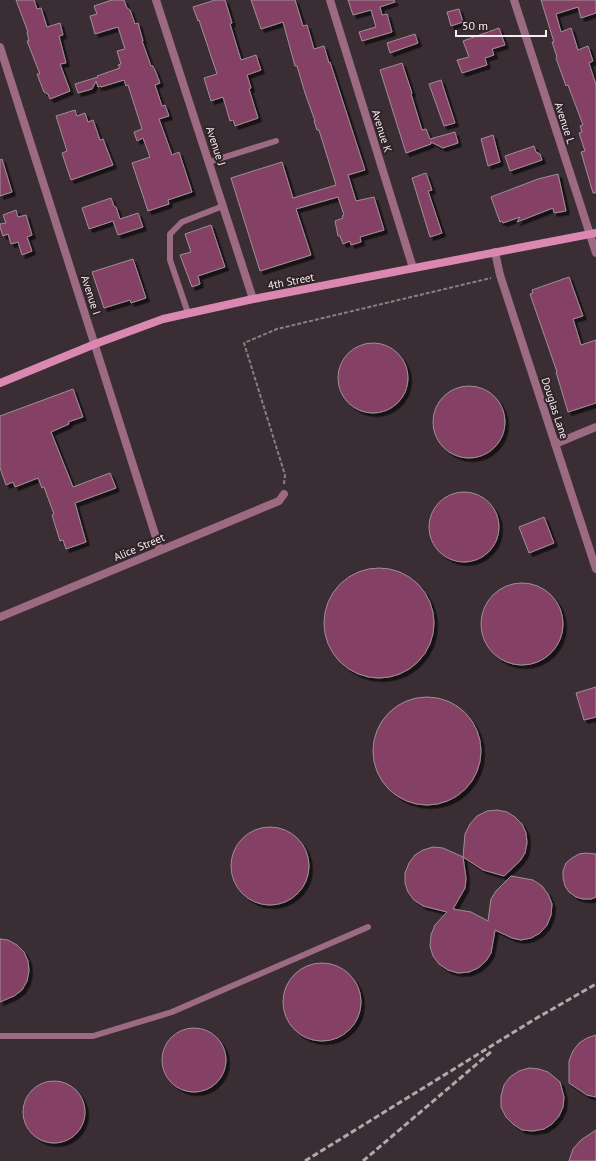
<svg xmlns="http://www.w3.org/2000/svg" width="596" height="1161" font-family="'PT Sans',sans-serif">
<defs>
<filter id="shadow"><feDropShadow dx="3.5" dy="3.5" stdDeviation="0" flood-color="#0009"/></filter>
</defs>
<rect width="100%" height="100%" fill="#3a2d33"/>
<!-- building -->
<g fill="#854165" stroke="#9e8f95" filter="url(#shadow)">
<polygon points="16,0 34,0 37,9 41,8 47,27 60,23 63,35 59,36 66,63 60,64 70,91 50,99 48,94 44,92 37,74 40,74 27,41 29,41 27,32 28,32"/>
<polygon points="112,0 124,0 127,8 130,10 135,24 138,23 143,41 142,41 151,66 152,65 155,70 160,83 155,85 162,106 165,105 169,116 159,119 172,155 179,152 192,192 168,200 169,204 148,211 132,163 150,157 143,138 137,141 134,132 142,129 128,85 126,86 124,80 101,87 101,86 98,87 96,81 92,89 78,93 75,84 98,77 97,76 120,68 118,65 121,64 117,51 125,49 118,27 95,34 90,16 97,14 94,6"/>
<polygon points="215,0 225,0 232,23 230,24 241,60 256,55 261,70 247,75 251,88 249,89 258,118 235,126 233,120 230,121 223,97 211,101 204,78 217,74 199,20 198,21 193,7"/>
<polygon points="251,0 295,0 303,26 307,25 314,49 324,46 329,63 330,62 365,170 348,175 356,201 374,197 384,230 360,237 361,242 351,245 350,241 343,244 340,236 338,236 335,221 343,218 342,216 344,215 338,197 296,209 311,255 260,271 231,178 282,162 293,198 336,185 319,130 317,130 314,121 315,121 305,93 297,66 295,66 283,22 261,29"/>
<polygon points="348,0 394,0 395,2 380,7 382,15 387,14 392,32 362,41 359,32 376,27 371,10 353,15"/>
<polygon points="541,0 596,0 596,13 581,18 578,7 556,14 561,32 571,28 578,50 588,46 593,61 589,63 596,85 596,193 593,193 581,152 585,151 579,133 582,132 580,126 583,125 568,85 566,86 556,58 557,57 552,42 554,42"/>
<polygon points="459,9 463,22 451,26 447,12"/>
<polygon points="499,28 505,45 492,49 494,55 485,58 487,65 462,73 457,60 469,57 463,41"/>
<polygon points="415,34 418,43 390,53 387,43"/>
<polygon points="402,63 412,93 411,94 422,130 426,129 430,139 455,132 458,143 443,148 431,142 431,144 406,153 380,70"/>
<polygon points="441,80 455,123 444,126 429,84"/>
<polygon points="75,110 77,116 85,113 88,122 93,120 100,140 103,139 113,165 71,180 62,153 67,151 56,116"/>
<polygon points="493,135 500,162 488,166 481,139"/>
<polygon points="534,146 536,152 540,154 542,160 510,171 505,156"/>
<polygon points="2,159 12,192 0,196 0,160"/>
<polygon points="426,173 432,190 428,191 442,233 430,237 412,178"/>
<polygon points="558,174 566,211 554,213 553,208 517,222 520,217 503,223 502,221 500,222 491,197 538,179"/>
<polygon points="111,198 114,206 116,207 120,219 138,213 143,227 118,235 113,221 89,229 82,208"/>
<polygon points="16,210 18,217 26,215 32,235 27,237 32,251 22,255 18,242 11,244 8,234 3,236 0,227 0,224 6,223 3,215"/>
<polygon points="211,225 225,267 198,276 200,284 192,287 180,255 191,252 185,234"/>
<polygon points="133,259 146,298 131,303 130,300 104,308 92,272"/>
<polygon points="569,277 583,316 573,319 581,345 596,340 596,403 568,412 556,372 557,372 530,294 533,293 532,290"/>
<circle cx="373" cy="378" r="35"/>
<circle cx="469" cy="422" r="36"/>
<polygon points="73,389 83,417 68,422 69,424 51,432 73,487 110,473 116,488 75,503 86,542 66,549 63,540 60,541 52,515 54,514 44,487 42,488 38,478 15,487 13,482 6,485 0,468 0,416"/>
<circle cx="464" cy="527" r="35"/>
<polygon points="544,517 554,543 529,553 519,527"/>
<circle cx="379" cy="623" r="55"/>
<circle cx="522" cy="624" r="41"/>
<polygon points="596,687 596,717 584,720 576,693"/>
<circle cx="427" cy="751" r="54"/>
<polygon points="497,810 507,812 515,817 522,824 526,833 527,843 525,853 520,861 504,876 483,870 463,857 465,834 470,824 477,816 487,811"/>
<circle cx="270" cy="866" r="39"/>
<polygon points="433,847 443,848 463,857 466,878 465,888 453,909 471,912 488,921 491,899 496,891 511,876 533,880 542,886 548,894 552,904 551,915 547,925 540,933 531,938 521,940 512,938 495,930 491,953 486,961 478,968 469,972 458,973 448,970 439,964 433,956 430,946 431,935 435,925 447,912 423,906 414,900 408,892 405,883 405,873 409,863 415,855 423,850"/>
<polygon points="586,853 596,854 596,897 591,899 583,899 576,897 569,892 565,886 563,878 563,871 566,863 572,858 579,854"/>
<polygon points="0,939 8,940 17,945 24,952 28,961 29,971 27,981 22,990 14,996 0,1002"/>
<circle cx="322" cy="1002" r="39"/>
<circle cx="194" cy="1060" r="32"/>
<polygon points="596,1035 596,1097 587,1095 569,1083 569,1061 573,1051 579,1043 587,1038"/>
<polygon points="529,1068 539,1069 548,1072 560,1082 564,1097 563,1107 559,1116 552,1124 544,1129 533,1131 522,1130 513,1124 506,1117 501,1107 501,1096 504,1085 510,1077 519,1071"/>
<circle cx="54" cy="1112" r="31"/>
<polygon points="596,1130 596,1161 569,1161 573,1149 581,1140"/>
</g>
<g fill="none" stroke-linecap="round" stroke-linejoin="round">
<!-- path -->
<polyline stroke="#897e82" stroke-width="2" stroke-dasharray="4 2" stroke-linecap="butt" points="284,484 285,475 244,343 277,329 491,278"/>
<!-- lane -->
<g stroke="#9d6a83" stroke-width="6">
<polyline points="209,162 276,141"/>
<polyline points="188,313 170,260 170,234 182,222 223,206"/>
<polyline points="0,1036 93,1036 172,1012 368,927"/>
</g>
<!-- street -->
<g stroke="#9d6a83" stroke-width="8">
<polyline points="156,0 253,299"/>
<polyline points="330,0 413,268"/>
<polyline points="514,0 596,253"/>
<polyline points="0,47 160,550"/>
<polyline points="495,252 500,275 596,569"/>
<polyline points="555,444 596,427"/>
<polyline points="0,617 279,501 284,494"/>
</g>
<!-- secondary -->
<polyline stroke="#da88b1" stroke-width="8" points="0,383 95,344 163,319 253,299 596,233"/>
<!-- rail -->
<g stroke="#b2a8ac" stroke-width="3" stroke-dasharray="6 3" stroke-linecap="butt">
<polyline points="305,1161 535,1019 596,984"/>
<polyline points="363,1161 492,1051"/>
</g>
</g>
<g text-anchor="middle" stroke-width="4" stroke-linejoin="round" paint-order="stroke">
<!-- street labels -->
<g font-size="11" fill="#f6eef1" stroke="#302429">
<text transform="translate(565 123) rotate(72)" y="4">Avenue L</text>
<text transform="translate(382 131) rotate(73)" y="4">Avenue K</text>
<text transform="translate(216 146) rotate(72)" y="4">Avenue J</text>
<text transform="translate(291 281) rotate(-11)" y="4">4th Street</text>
<text transform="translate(91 295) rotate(72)" y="4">Avenue I</text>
<text transform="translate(555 408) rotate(72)" y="4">Douglas Lane</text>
<text transform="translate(139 547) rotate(-23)" y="4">Alice Street</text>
</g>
</g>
<!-- scale -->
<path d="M456 30v6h90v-6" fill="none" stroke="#f6eef1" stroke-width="2"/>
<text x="462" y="30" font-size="12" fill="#f6eef1" stroke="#302429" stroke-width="3" paint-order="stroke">50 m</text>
</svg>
